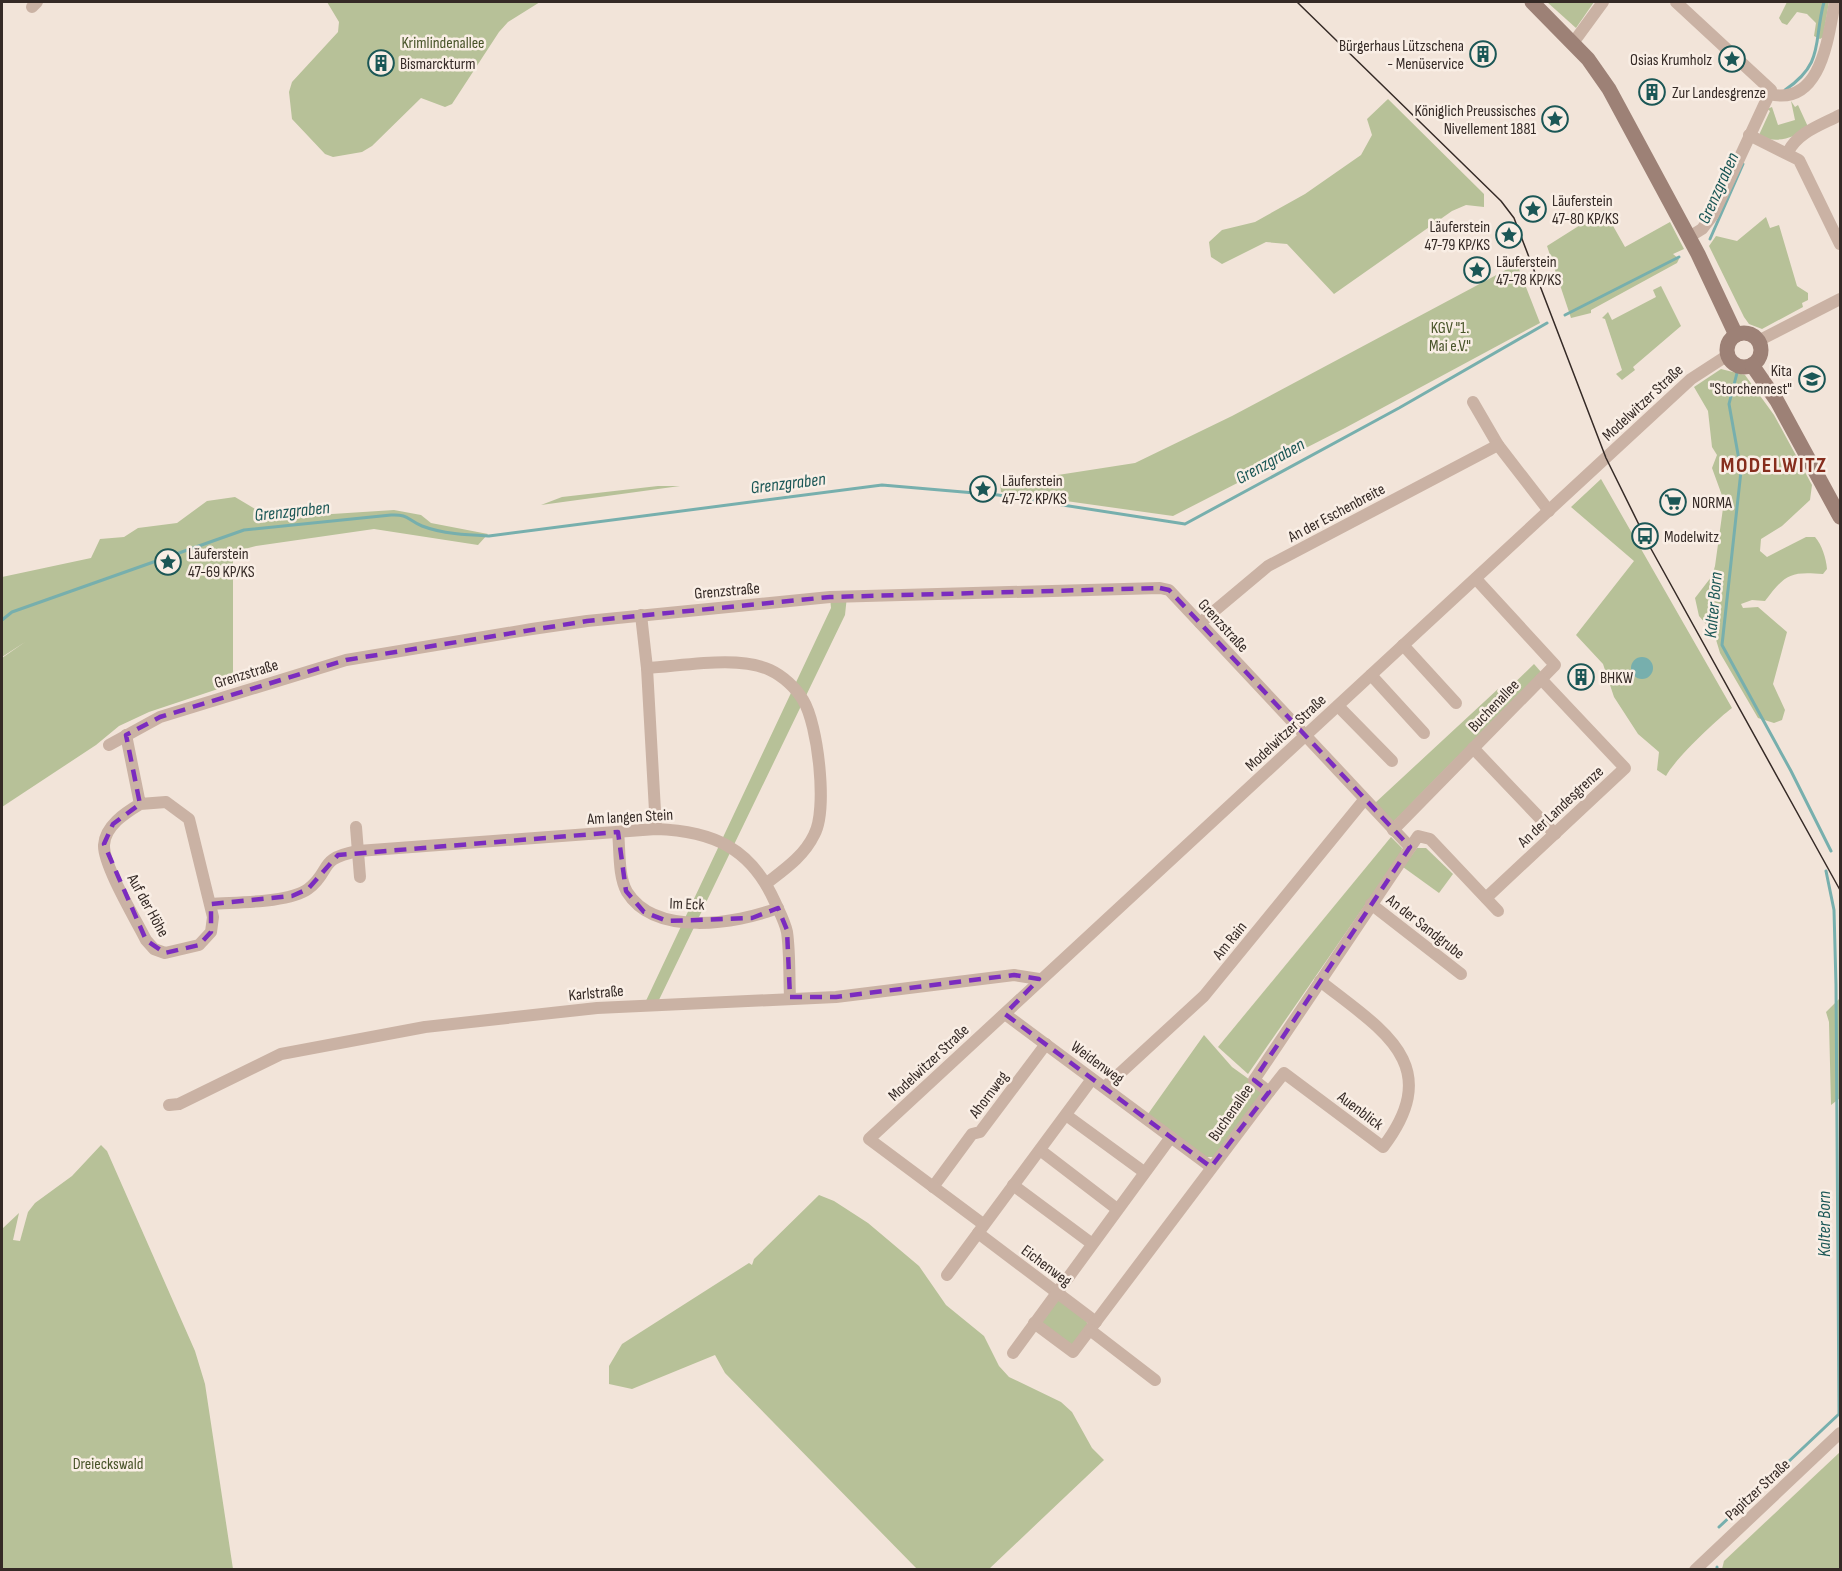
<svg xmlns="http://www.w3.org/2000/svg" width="1842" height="1571" font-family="'Sofia Sans Condensed',sans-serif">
<rect width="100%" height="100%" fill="#f2e4d9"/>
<!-- green -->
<g fill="#b7c198" fill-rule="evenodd">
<path d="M327,2H540L508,22L499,32L452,104L445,107L421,98L372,146L362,152L333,157L325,154L292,119L289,92L292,82L338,32L339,22ZM381,51L393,62L382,74L370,63Z"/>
<polygon points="1547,2 1594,2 1576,28"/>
<polygon points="1787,2 1829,2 1823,37 1820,39 1814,36 1816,23 1807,14 1797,12 1787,25 1782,23 1779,18"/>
<polygon points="1388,99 1484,194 1484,207 1466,205 1452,211 1334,294 1287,244 1266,242 1222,264 1211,257 1209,242 1222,230 1255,222 1305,194 1361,155 1372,135 1367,119"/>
<path d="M1791,101L1795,107L1798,105L1809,129C1793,137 1776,145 1759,135L1770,111L1767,109L1772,107L1778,125L1795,120Z"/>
<polygon points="1604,210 1625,247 1670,222 1684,249 1673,254 1679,259 1677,263 1591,310 1591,313 1571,318 1547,246"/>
<polygon points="1766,217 1770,228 1779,225 1797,286 1808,293 1808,300 1802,303 1803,307 1762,329 1749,324 1744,317 1709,246 1716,236 1737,241"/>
<polygon points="1517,264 1540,323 1345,428 1173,516 1001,492 1000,484 1135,463 1232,416"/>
<polygon points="1661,286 1681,326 1633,367 1635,370 1622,380 1616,374 1622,370 1605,319 1602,318 1608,312 1612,320 1656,297 1653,290"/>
<path d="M1721,369L1745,375L1774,415L1812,485L1810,500L1782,526L1761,539L1760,551L1767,557L1806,537H1815C1822,545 1826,558 1827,569L1823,574C1789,571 1785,575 1765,601L1752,600L1741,604L1743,608L1758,607L1787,632L1773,684L1785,710L1782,720L1774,723L1758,718L1720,653L1714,633L1699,616L1695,598L1712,576L1715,566L1724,501L1712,468L1717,455L1712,447L1708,411L1694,387Z"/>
<path d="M1601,479L1732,708C1716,720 1675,759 1666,776L1657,770L1659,752L1638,734L1614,697L1603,664L1576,635L1634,561L1571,507Z"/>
<polygon points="658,486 680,486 541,505 562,497"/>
<polygon points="235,497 270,518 394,510 421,515 431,523 488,534 478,545 374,529 256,546 233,552 233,684 149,712 119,726 96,745 2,807 2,658 25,642 2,657 2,577 91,558 100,539 124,537 138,528 177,523 207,501"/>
<polygon points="847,596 845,615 657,1004 644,1005 831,608 830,597"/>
<polygon points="1534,664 1541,672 1393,822 1375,803 1498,689 1505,695 1504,693"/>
<polygon points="1391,837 1402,848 1401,853 1248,1074 1218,1047"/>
<polygon points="1417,848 1426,848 1453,874 1439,893 1403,867"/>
<polygon points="1840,998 1840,1098 1831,1105 1829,1022 1826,1012"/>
<polygon points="1204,1035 1232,1067 1264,1090 1214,1157 1204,1157 1148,1114"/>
<polygon points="101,1145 107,1151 195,1351 205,1384 233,1569 2,1569 2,1229 19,1213 13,1240 20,1241 28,1212 35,1203 72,1176"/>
<polygon points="819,1195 834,1201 868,1223 919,1266 946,1305 984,1336 999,1366 1009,1377 1061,1402 1072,1412 1092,1448 1104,1460 989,1569 917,1569 725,1373 715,1355 632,1389 609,1384 609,1366 622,1344 749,1263 752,1265 754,1259"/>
<polygon points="1061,1300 1086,1319 1088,1327 1075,1345 1068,1345 1042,1325 1042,1319 1055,1301"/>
<polygon points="1840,1452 1840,1569 1722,1569 1724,1561"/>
</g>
<!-- water -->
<circle fill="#77afad" cx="1642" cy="668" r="11"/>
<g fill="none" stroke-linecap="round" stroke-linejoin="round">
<!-- stream -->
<g stroke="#77afad" stroke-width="3">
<path d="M1785,90C1825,63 1813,42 1824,2"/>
<polyline points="1710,239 1743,164"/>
<polyline points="1565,315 1679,257"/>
<polyline points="1737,373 1729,404 1741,471 1722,645 1791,771 1831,851"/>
<path d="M2,620L12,612L244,530L391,515C409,514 407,520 422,526C443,534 467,535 489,536L882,485L998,495L1185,524L1399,408L1547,323"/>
<polyline points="1719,1527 1839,1414 1836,985 1834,910 1826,871"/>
<polyline points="1717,1570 1717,1567"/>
</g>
<!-- street -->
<g stroke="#cab2a4" stroke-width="12">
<polyline points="1676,2 1771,90 1713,215 1702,229 1689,237"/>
<polyline points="32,7 37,2"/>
<polyline points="1573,43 1603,2"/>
<path d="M1769,94C1822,107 1828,36 1835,2"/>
<polyline points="1749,135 1799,160 1840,244"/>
<path d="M1788,152C1798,132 1821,125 1840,115"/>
<polyline points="1758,341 1840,299"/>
<polyline points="1473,402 1498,445 1549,511"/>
<polyline points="641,615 647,668 656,829"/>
<polyline points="1200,623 1268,566 1498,445"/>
<polyline points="1403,645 1456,703"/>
<path d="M647,668C683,666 738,655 770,670C783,676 796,688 803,700C818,724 828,810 814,835C804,856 785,869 767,883"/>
<polyline points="1371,675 1424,733"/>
<polyline points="1338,706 1392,761"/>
<path d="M126,735L140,804C125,813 105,826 104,845C103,865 136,920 146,940L154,949L165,953L199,945L211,932L213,917L189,819L166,802L140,804"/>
<polyline points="109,745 160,717 346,660 532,629 587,621 830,597 1160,588 1169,590 1410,847"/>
<polyline points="1473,748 1555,834"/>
<polyline points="356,827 360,877"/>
<polyline points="1393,830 1555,665 1476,579"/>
<path d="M618,832C620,850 618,876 627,892C655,937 736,924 778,908"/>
<polyline points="1486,898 1625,768 1541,679"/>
<path d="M211,904C236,902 289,903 308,889C333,870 316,859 358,851L656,829C713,831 751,848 775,902C779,911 785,922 787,932C790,953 789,976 790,997"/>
<polyline points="1371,904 1461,974"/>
<polyline points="1005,1014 1211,1167"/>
<polyline points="1105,1087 1204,996 1364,800"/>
<path d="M1269,1092L1284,1073L1383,1147C1446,1064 1382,1030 1320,981"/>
<polyline points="169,1105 179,1104 281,1054 425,1027 597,1008 836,997 1014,975 1039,979"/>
<polyline points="1066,1115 1144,1172"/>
<polyline points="1040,1150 1117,1209"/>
<polyline points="1013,1185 1091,1243"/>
<polyline points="933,1187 972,1134 980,1132 1046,1044"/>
<polyline points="983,1224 869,1139 1691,379 1728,355"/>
<polyline points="978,1233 1096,1322"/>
<polyline points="947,1275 1092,1079"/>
<polyline points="1034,1323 1073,1352 1269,1092 1254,1080 1418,836 1430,839 1498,911"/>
<polyline points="1090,1330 1155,1380"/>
<polyline points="1013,1353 1171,1137"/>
<polyline points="1695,1570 1840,1433"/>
</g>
<!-- secondary -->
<g stroke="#9d8176" stroke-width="15">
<polyline points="1532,2 1588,59 1609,89 1698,254 1736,335"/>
<circle cx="1744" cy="350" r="17"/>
<polyline points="1752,365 1777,401 1840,517"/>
</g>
<!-- tram -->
<polyline stroke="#352a26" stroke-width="1.5" points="1297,2 1501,201 1514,218 1606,458 1650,547 1840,890"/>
</g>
<!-- marked area -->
<path fill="none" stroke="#7b2cbf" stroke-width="4.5" stroke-dasharray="12 8" stroke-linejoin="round" d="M1160,588L1169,590L1410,847L1254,1080L1269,1092L1211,1167L1005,1014L1039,979L1014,975L836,997H790L787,930L778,908L752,918L667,921L644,912L626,891L618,832L338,855L308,889L292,896L211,904V932L199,945L165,953L146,940L104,844L113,824L140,804L126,735L160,717L346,660L587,621L830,597Z"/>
<!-- icons -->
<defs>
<g id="building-ring" transform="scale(1.35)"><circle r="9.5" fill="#f9eee5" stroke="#1b5756" stroke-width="1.5"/><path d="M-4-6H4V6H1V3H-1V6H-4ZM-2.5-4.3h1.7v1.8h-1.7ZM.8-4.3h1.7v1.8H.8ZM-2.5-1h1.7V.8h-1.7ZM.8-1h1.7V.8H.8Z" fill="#1b5756"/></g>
<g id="sight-ring" transform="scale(1.35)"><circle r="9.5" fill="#f9eee5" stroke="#1b5756" stroke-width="1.5"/><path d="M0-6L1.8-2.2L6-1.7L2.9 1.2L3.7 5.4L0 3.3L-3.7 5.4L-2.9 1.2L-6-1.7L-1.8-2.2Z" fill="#1b5756"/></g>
<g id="school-ring" transform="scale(1.35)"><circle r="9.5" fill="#f9eee5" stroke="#1b5756" stroke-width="1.5"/><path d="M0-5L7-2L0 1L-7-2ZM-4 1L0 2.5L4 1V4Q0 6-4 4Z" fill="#1b5756"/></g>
<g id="supermarket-ring" transform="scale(1.35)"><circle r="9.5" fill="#f9eee5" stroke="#1b5756" stroke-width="1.5"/><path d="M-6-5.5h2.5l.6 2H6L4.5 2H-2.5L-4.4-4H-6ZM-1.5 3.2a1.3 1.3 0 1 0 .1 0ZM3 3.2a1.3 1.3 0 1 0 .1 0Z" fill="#1b5756"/></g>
<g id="bus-ring" transform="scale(1.35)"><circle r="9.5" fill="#f9eee5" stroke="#1b5756" stroke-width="1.5"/><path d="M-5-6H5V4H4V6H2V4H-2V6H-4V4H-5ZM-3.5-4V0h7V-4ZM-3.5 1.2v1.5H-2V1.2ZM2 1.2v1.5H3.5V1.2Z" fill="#1b5756"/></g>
</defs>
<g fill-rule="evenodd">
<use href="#building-ring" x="1483" y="54"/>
<use href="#sight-ring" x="1732" y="59"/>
<use href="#building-ring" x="381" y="63"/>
<use href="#building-ring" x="1652" y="92"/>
<use href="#sight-ring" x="1555" y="119"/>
<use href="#sight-ring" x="1533" y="209"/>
<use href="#sight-ring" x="1509" y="235"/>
<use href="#sight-ring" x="1477" y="270"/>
<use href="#school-ring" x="1812" y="379"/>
<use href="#sight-ring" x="983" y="489"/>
<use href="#supermarket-ring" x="1673" y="502"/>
<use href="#bus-ring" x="1645" y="536"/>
<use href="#sight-ring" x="168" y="562"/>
<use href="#building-ring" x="1581" y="677"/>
</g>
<g text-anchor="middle" stroke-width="5" stroke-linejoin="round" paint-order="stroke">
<!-- park labels -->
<g font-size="16" fill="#485429" stroke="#f9eee5">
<text x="443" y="48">Krimlindenallee</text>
<text x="1450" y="333">KGV "1.<tspan x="1450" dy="18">Mai e.V."</tspan></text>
<text x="108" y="1469">Dreieckswald</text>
</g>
<!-- poi labels -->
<g font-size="16" fill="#352a26" stroke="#f9eee5" text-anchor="start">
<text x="1464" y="51" text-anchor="end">Bürgerhaus Lützschena<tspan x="1464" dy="18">- Menüservice</tspan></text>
<text x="1712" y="65" text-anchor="end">Osias Krumholz</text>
<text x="400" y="69">Bismarckturm</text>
<text x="1672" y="98">Zur Landesgrenze</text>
<text x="1536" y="116" text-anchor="end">Königlich Preussisches<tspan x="1536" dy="18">Nivellement 1881</tspan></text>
<text x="1552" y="206">Läuferstein<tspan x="1552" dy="18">47-80 KP/KS</tspan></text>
<text x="1490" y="232" text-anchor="end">Läuferstein<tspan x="1490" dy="18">47-79 KP/KS</tspan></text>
<text x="1496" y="267">Läuferstein<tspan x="1496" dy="18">47-78 KP/KS</tspan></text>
<text x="1792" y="376" text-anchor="end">Kita<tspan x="1792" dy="18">"Storchennest"</tspan></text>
<text x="1002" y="486">Läuferstein<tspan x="1002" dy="18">47-72 KP/KS</tspan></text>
<text x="1692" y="508">NORMA</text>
<text x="1664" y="542">Modelwitz</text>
<text x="188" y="559">Läuferstein<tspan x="188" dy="18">47-69 KP/KS</tspan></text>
<text x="1600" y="683">BHKW</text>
</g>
<!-- street labels -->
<g font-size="16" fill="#352a26" stroke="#f9eee5">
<text transform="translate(1642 402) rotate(-43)" y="6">Modelwitzer Straße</text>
<text transform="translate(1336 512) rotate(-28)" y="6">An der Eschenbreite</text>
<text transform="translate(727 590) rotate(-5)" y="6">Grenzstraße</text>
<text transform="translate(1224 625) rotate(47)" y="6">Grenzstraße</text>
<text transform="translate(246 673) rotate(-17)" y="6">Grenzstraße</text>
<text transform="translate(1493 705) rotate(-46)" y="6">Buchenallee</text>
<text transform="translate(1285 732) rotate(-43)" y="6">Modelwitzer Straße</text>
<text transform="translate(1560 806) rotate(-43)" y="6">An der Landesgrenze</text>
<text transform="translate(630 816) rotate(-3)" y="6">Am langen Stein</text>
<text transform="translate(687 903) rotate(2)" y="6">Im Eck</text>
<text transform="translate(149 905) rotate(61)" y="6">Auf der Höhe</text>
<text transform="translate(1426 926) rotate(38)" y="6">An der Sandgrube</text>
<text transform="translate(1229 940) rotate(-51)" y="6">Am Rain</text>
<text transform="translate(596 992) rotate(-5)" y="6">Karlstraße</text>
<text transform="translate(928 1062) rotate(-43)" y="6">Modelwitzer Straße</text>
<text transform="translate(1098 1062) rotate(36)" y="6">Weidenweg</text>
<text transform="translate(988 1094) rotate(-53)" y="6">Ahornweg</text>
<text transform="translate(1361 1110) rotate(37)" y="6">Auenblick</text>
<text transform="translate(1230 1112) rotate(-55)" y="6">Buchenallee</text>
<text transform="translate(1047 1265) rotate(37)" y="6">Eichenweg</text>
<text transform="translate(1757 1489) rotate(-43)" y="6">Papitzer Straße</text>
</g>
<!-- water labels -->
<g font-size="18" font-style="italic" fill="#1b5756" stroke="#f9eee5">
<text transform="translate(1718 188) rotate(-66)" y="6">Grenzgraben</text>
<text transform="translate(1270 461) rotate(-29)" y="6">Grenzgraben</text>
<text transform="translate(788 483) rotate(-7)" y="6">Grenzgraben</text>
<text transform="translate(292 511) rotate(-6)" y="6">Grenzgraben</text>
<text transform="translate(1713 605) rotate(-85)" y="6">Kalter Born</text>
<text transform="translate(1824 1224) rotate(-90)" y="6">Kalter Born</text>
</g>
<!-- district labels -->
<g font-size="22" font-weight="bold" letter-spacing="1.5" fill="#862d1d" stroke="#f9eee5">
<text x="1774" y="472">MODELWITZ</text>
</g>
</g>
<!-- border -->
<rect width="1842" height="1571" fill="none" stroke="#352a26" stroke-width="6"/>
</svg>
